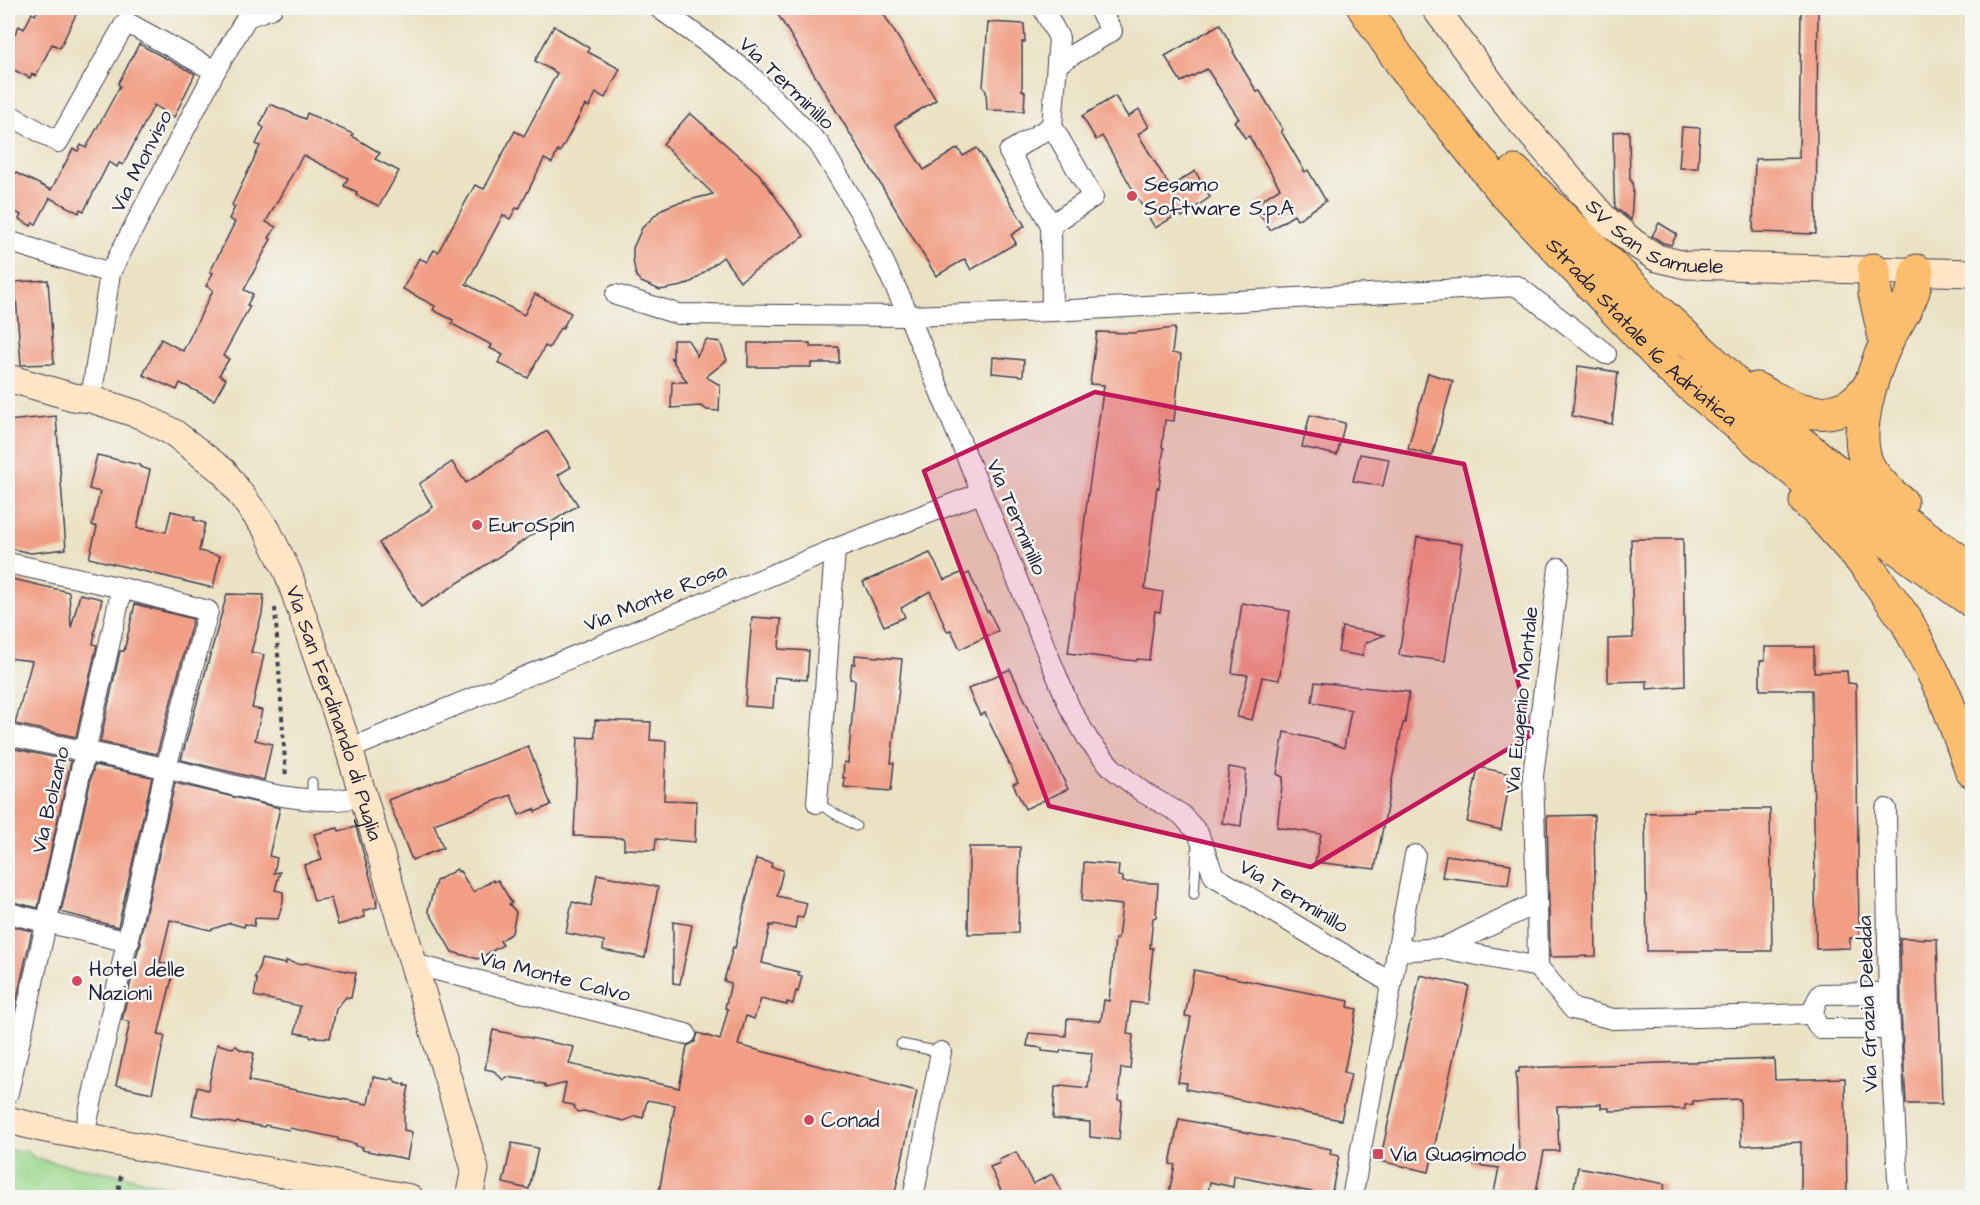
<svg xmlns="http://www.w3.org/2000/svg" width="1980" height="1205" font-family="'Architects Daughter',sans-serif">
<rect width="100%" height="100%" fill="#f6f6f2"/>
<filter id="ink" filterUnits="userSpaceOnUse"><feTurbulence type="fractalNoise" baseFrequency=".0167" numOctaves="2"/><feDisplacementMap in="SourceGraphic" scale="12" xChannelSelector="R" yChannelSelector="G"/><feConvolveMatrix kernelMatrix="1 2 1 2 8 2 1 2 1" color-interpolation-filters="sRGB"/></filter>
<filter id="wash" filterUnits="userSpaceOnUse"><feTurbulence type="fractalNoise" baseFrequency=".008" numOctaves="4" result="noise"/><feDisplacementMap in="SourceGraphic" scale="24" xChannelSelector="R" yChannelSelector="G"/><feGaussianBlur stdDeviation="1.35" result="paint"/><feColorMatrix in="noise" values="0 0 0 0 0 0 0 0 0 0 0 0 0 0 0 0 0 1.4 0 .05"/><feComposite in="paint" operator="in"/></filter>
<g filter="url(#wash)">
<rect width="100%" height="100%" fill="#ebe2c4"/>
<!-- green -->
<polygon fill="#9bd88c" stroke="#5e7d64" stroke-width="1.5" points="26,1150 36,1159 121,1175 208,1196 208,1197 8,1197 8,1151"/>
<g id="blocks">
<!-- building -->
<g fill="#f19e85">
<polygon points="39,8 79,8 60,48 52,44 36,76 32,74 30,78 8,67 8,37 12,39 19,26 24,29 32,13 35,15"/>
<polygon points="774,8 880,8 936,100 895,125 924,170 958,148 963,156 977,148 1025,226 1011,235 1016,243 971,270 965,259 936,276"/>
<polygon points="1801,8 1818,8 1816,234 1753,232 1755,159 1799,158"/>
<polygon points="988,22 1024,24 1025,42 1022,42 1022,90 1025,92 1024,111 987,110 986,90 983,87"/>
<polygon points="1220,24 1234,51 1233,52 1257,92 1260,91 1283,130 1281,131 1305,172 1308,170 1326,201 1297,220 1294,215 1270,230 1254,205 1280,188 1249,136 1245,138 1234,121 1239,119 1207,69 1181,82 1165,56"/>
<polygon points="554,26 589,48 588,52 620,69 605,98 596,93 589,107 585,105 560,152 558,150 552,163 544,159 519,209 516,208 510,219 503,215 466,284 524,315 535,294 571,313 562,329 560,328 549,348 545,346 528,378 498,363 503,355 490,348 492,345 452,324 453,320 433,310 435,306 403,289 419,258 427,262 434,250 438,252 475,185 484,189 515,131 524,136 557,73 535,61"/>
<polygon points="139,44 195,74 174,117 154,105 123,165 119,163 117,167 109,162 84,211 80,209 79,213 50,198 36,224 33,223 31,226 19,219 21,215 8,208 8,169 51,190 73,149 78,151 81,145 86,148 120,86 118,84"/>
<polygon points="1115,96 1128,117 1139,109 1149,127 1138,134 1170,187 1195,171 1210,197 1182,217 1180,213 1155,228 1102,136 1096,140 1082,116"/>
<polygon points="270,104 305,119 307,113 353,134 352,136 380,153 375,159 399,171 379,206 356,195 357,192 344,186 348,178 303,155 266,222 276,227 269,238 271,239 244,290 253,294 247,305 250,306 223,356 229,359 219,375 226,379 214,400 180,383 177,390 143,375 161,339 183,351 213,290 206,286 213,273 210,272 235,222 229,219 235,207 232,205 260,146 256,144 264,128 260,125"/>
<polygon points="690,113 759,174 804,236 740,281 723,257 693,281 682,286 660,290 641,282 636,276 633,260 633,248 642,228 662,209 674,204 713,194 663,144"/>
<polygon points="1682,127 1700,128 1698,168 1679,168"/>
<polygon points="1629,131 1630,180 1632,181 1633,190 1631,220 1615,207 1614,190 1613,132"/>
<polygon points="1659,223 1677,234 1671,245 1663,243 1652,236"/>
<polygon points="48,280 54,364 21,365 15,282"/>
<polygon points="1175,328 1172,353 1181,355 1174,421 1165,420 1162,447 1164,448 1159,488 1157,487 1145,589 1163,592 1160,612 1155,611 1149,660 1137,659 1136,661 1068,653 1087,502 1104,385 1090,384 1097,332 1133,333"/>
<polygon points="673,340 688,340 697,356 706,340 720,342 727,360 706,377 720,385 719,411 707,410 701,406 671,408 672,382 687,382 670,357 673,359"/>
<polygon points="748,343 810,343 810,347 839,347 839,363 811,363 811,367 748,367"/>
<polygon points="993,357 1024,360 1023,376 992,373"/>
<polygon points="1578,366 1618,372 1612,424 1572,416"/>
<polygon points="1428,373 1453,381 1432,456 1408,449"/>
<polygon points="1310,415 1345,423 1337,455 1302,447"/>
<polygon points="56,416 66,549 31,553 8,548 8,421"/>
<polygon points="547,431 571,467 558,475 578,505 421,607 379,543 433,507 419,484 452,462 466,483"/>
<polygon points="1360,454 1389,459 1383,486 1353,481"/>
<polygon points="97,455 140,465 140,467 150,470 137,528 166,532 171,511 195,517 194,520 205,523 199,551 220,556 213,588 89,558 97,527 92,525 100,492 89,489"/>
<polygon points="1417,537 1462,544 1445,661 1399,655"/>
<polygon points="1631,539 1683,539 1685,686 1647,689 1647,681 1608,682 1608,639 1633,638"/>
<polygon points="930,553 944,580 961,573 963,576 969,573 987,612 989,611 998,631 960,649 951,630 947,631 930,591 901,608 905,617 884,626 863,582"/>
<polygon points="8,578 69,592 71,628 80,594 102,599 94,634 95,634 93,644 97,645 76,737 15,724 32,661 8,658"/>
<polygon points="227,594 264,595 262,614 251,652 264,655 252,708 262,710 255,740 272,744 264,780 181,760"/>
<polygon points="1242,603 1290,611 1279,680 1262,677 1252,720 1237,717 1248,675 1232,673"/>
<polygon points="135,604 193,619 157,754 100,742 120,651 124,651"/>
<polygon points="752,617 781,619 779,649 809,651 807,680 775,677 773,708 745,706"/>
<polygon points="1342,627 1385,635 1365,643 1362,656 1338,652"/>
<polygon points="1765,647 1814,647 1814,672 1847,671 1848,683 1856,684 1859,937 1850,938 1850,948 1816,949 1812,690 1760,690 1760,661 1765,660"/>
<polygon points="855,655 902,659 891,763 894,763 891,791 844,787 845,778 843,778 844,762 848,763 855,684 855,680 850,679 852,663 855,664"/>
<polygon points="1010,669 1068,789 1025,809 1013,784 1018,782 985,713 980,715 968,689"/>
<polygon points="1315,682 1409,692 1405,723 1403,723 1375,869 1315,862 1321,834 1277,827 1283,777 1277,774 1284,732 1328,742 1344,748 1351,710 1312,702"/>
<polygon points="595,720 651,722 650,740 666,741 664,800 696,801 695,842 656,839 655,850 624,849 624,838 574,836 578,737 595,738"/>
<polygon points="528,746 551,805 535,812 534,809 519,815 511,795 434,824 443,848 412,860 388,800"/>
<polygon points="11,748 71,761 38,908 8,901 8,777 12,753"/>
<polygon points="94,765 152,777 118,927 61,912"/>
<polygon points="1229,767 1246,770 1241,826 1222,823"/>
<polygon points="1478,767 1511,774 1501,830 1467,822"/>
<polygon points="175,783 280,808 269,856 277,858 274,873 280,872 275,890 283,892 283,901 278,919 255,918 254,926 245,924 244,927 230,923 210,930 170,920 160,962 175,966 158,1035 165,1036 152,1093 116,1085 130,1022 122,1020 138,950 141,944 140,938"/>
<polygon points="1694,809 1770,809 1772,951 1647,951 1645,813 1694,812"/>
<polygon points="1594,815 1596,956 1550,957 1547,816"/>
<polygon points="356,827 377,902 376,902 377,907 363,911 365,917 338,925 331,898 314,901 304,865 322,860 314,834 338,828 339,831"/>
<polygon points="969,847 1020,847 1018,933 968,934"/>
<polygon points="1446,855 1511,864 1508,885 1442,877"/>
<polygon points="756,859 772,863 771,867 783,870 777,896 807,903 803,918 797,917 795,929 774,924 773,926 770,925 762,963 799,972 798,975 802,976 798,992 796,991 793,1004 787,1002 787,1005 761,999 754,1019 746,1016 738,1045 917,1091 894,1197 658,1197 675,1105 647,1100 643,1118 636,1116 624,1121 584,1111 577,1112 573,1105 562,1103 566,1083 546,1088 544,1084 535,1083 535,1081 506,1077 503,1080 494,1071 485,1069 493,1030 574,1047 569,1064 679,1088 687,1046 695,1042 698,1033 720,1040 728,1009 725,1008 731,983 724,981 733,947 735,948"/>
<polygon points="1084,862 1119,865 1118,876 1123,877 1123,882 1158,883 1156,917 1153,918 1150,948 1153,948 1147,1004 1131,1002 1127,1034 1133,1035 1130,1069 1121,1068 1118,1100 1122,1101 1119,1140 1090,1137 1090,1122 1053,1119 1055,1087 1060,1087 1061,1085 1088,1088 1092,1053 1061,1050 1060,1053 1042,1051 1042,1048 1027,1046 1029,1033 1066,1036 1067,1019 1101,1021 1104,1000 1109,1001 1115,939 1118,939 1122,905 1082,901"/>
<polygon points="457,869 458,872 460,871 473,892 493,880 494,882 498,880 512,903 509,904 516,912 512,933 500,941 503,945 478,959 452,952 428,910 436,881"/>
<polygon points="597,874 658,887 645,958 603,950 604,941 566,933 572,902 591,906"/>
<polygon points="673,922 692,925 680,984 673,983"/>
<polygon points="8,925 32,931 9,1034 8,1034"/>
<polygon points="1900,938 1937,939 1942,1104 1906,1104 1901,1011"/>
<polygon points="261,959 286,964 286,961 298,964 309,963 356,973 351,998 346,997 336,1009 330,1038 315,1037 311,1038 309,1035 295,1033 300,1006 254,996 257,981 255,977 258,972"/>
<polygon points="1194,970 1349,1001 1348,1007 1357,1009 1344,1072 1351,1074 1341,1120 1186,1089 1187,1083 1178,1082 1191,1017 1185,1016"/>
<polygon points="1420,975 1469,986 1429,1172 1380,1161"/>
<polygon points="217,1044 232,1048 236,1046 241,1050 254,1053 249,1081 295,1090 368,1104 373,1077 389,1080 393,1078 396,1082 405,1084 405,1086 409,1086 404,1112 404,1130 412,1132 407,1159 362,1150 363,1147 355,1146 356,1144 338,1140 338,1138 290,1128 289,1130 265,1125 264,1127 237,1122 236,1124 192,1115 197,1087 208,1090"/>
<polygon points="1774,1059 1775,1080 1845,1078 1847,1197 1801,1197 1801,1142 1741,1146 1740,1099 1693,1101 1693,1104 1685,1105 1685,1109 1609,1111 1609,1108 1601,1108 1601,1104 1557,1106 1559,1151 1544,1151 1535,1197 1493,1197 1499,1168 1469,1164 1470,1158 1519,1154 1516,1072 1519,1072 1519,1068"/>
<polygon points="1179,1119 1331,1149 1330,1154 1339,1156 1331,1196 1234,1176 1233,1187 1210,1182 1207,1197 1168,1197 1175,1165 1170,1164"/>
<polygon points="512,1143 538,1148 529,1189 503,1183"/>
<polygon points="1016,1152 1033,1184 1052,1174 1064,1197 1004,1197 990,1167 1000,1163 999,1160"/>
<polygon points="1578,1167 1665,1184 1662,1197 1572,1197"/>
</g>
</g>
</g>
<g filter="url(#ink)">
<use href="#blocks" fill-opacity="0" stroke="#403f50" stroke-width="1.5"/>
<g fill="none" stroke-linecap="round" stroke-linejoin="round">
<!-- lane casing -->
<g stroke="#403f50" stroke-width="11">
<g id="lane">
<polyline points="312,782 312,799"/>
<polyline points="817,803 856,826"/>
<polyline points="1194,894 1197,847"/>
<polyline points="901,1044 941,1052"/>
</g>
</g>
<!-- street casing -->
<g stroke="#403f50" stroke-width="22">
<g id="street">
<polyline points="659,8 746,71 819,144 861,214 909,316 1070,708 1089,741 1112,768 1144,793 1181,814 1198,833 1214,876 1391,983"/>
<polyline points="1043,8 1059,38 1052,126"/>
<polyline points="1057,64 1112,31 1098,8"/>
<polyline points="8,114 58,142 126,22 215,71"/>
<polyline points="1051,225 1093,197 1052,126 1009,152 1051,225 1052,311"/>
<polyline points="8,241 110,273"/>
<polyline points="616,295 678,314 909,316 1052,311 1517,286 1606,354"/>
<polyline points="91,399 110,273 215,71 247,17 272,8"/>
<polyline points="8,563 122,588 208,611 166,768 84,1135"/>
<path d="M8,735C61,747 116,757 169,769C225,782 307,811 362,796"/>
<polyline points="349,749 835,549 981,493"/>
<polyline points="817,803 835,549"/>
<polyline points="1886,809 1889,1011 1899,1198"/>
<polyline points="1537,903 1538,967 1573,1009 1613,1019 1813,1014"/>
<polyline points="8,913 129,942"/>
<polyline points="1443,948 1538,967"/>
<polyline points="1397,951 1443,948 1537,903 1533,776 1559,568"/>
<polyline points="413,964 686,1034"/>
<path d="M1877,993C1889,1005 1892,1016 1880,1029H1821C1810,1018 1812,1007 1821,994Z"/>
<polyline points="8,1093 122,588"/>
<polyline points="913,1198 941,1052"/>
<polyline points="1352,1198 1415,855"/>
</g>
</g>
<!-- secondary casing -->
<g stroke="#403f50" stroke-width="29">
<g id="secondary">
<path id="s1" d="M1435,8L1513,113L1604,218L1634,243L1657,258L1685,265L1972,273"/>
<path id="s2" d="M8,378L73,397L91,399L140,415L174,433L224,472L267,530L288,573L349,749L475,1169L469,1198"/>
<polyline points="8,1120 41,1128 410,1198"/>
</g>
</g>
<!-- highway casing -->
<g stroke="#403f50" stroke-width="35">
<g id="highway">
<path id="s3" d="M1364,8L1405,68L1505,193L1670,368L1822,494L1972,601"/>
<polyline points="1515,172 1654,308 1725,373 1766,415 1857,488 1972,570"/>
<polyline points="1874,270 1875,293 1886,343"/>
<path d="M1756,389C1787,406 1821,425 1854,402C1860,397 1866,390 1871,384"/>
<polyline points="1806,501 1818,511 1866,565 1906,620 1945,696 1972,771"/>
<path d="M1901,502C1890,494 1873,477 1867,464C1853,432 1872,374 1886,343C1894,326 1906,311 1912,294C1915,287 1915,279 1917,271"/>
</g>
</g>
<!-- path -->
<g stroke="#403f50" stroke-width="4" stroke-dasharray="4.5 4.5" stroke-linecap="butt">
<polyline points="275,608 286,778"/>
<polyline points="117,1198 121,1175"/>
</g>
<!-- lane -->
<use href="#lane" stroke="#fff" stroke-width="9"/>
<!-- street -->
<use href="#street" stroke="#fff" stroke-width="20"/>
<!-- secondary -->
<use href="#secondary" stroke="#fde5c5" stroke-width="27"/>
<!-- highway -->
<use href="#highway" stroke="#fbbe6e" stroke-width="33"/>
</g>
</g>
<!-- marked area -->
<path fill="#c2185b" fill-opacity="0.2" stroke="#c2185b" stroke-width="4.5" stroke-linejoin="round" d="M1095,392L1464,464L1531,735L1311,867L1049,806L924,471Z"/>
<!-- markers -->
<g fill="#d1495b" stroke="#f6f6f2" stroke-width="2">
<circle cx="1132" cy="196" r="6"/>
<circle cx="477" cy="525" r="6"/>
<circle cx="77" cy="981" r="6"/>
<circle cx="809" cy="1120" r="6"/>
<rect x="1372" y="1148" width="12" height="12" rx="3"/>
</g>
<g text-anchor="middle" stroke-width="5" stroke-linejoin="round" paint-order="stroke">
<!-- street labels -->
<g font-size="21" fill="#22223b" stroke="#f6f6f2">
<text transform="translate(787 83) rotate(44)" y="7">Via Terminillo</text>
<text transform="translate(141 161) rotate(-63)" y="7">Via Monviso</text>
<text dy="7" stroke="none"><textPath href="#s1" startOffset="326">SV San Samuele</textPath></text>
<text dy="7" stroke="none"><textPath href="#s3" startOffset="428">Strada Statale 16 Adriatica</textPath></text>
<text transform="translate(1017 517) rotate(67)" y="7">Via Terminillo</text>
<text transform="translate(655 597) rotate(-22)" y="7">Via Monte Rosa</text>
<text transform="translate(1521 700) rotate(-84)" y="7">Via Eugenio Montale</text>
<text dy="7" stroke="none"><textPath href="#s2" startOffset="507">Via San Ferdinando di Puglia</textPath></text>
<text transform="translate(50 800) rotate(-77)" y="7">Via Bolzano</text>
<text transform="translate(1294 896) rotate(31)" y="7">Via Terminillo</text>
<text transform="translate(555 976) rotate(14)" y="7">Via Monte Calvo</text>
<text transform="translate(1867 1004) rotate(-92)" y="7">Via Grazia Deledda</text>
</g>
<!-- poi labels -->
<g font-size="21" fill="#22223b" stroke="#f6f6f2" text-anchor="start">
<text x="1144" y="191">Sesamo<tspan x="1144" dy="24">Software S.p.A</tspan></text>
<text x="489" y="532">EuroSpin</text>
<text x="89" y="976">Hotel delle<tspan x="89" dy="24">Nazioni</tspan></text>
<text x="821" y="1127">Conad</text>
<text x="1390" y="1161">Via Quasimodo</text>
</g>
</g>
<!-- margin -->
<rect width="1980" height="1205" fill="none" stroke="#f6f6f2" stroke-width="30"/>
</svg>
